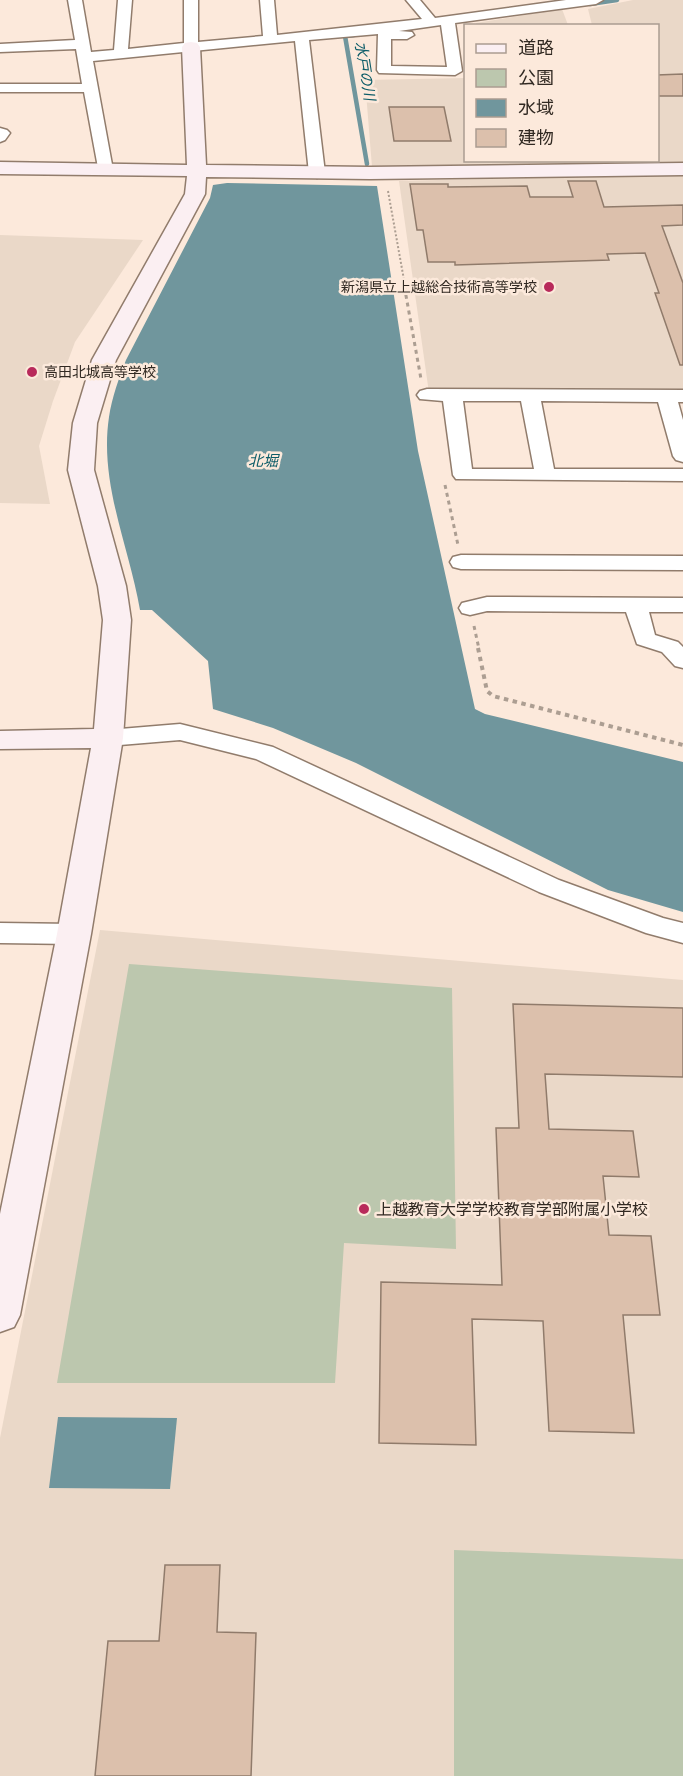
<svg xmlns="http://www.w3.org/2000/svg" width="683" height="1776" font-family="'Nunito Sans','Noto Sans JP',sans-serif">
<rect width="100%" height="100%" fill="#fce9db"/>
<!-- education -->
<g fill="#ead8c8">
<polygon points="633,0 683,0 683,162 631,163 631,161 658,160 658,26 592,25 588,9"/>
<polygon points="562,9 568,25 477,26 476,23"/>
<polygon points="465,78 466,160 614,160 614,163 372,167 365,80"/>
<polygon points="683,174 683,393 429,393 399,181"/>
<polygon points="0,235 143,240 75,342 53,401 39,446 50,504 0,503"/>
<polygon points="100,930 683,980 683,1776 0,1776 0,1438"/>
</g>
<!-- green -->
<g fill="#bcc7ae">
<polygon points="129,964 452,988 456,1249 344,1243 335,1383 57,1383"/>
<polygon points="454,1550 683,1559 683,1776 454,1776"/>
</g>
<!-- water -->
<g fill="#70969d">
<path d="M227,183L377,186L418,451L475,709L485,714L683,762V912L608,890L356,763L273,728L213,709L208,661L152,610H140C129,546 99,483 109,417C112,397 119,378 126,360L210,198L213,185Z"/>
<polygon points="58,1417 177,1418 170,1489 49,1488"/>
</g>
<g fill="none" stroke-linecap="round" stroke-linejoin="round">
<!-- stream -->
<g stroke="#70969d" stroke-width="4.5">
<polyline points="590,4 617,0"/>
<polyline points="354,35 345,36 367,164"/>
</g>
</g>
<!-- building -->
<g fill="#dcc0ac" stroke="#907b6b" stroke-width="1.5">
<polygon points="683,74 683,96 657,96 657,75"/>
<polygon points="389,107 444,107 451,141 394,141"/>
<polygon points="568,181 596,181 604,207 683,205 683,225 662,226 683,283 683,365 680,365 655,293 659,293 645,253 607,254 609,260 455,265 455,262 428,262 423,230 417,230 410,184 448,184 448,187 527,186 530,197 573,197"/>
<polygon points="513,1004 683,1008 683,1077 545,1074 549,1129 633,1131 639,1177 603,1176 609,1235 651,1236 660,1315 623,1315 634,1433 549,1431 543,1321 472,1319 476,1445 379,1443 381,1282 502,1285 496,1128 519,1128"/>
<polygon points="165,1565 220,1565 217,1632 256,1633 251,1776 95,1776 108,1641 159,1641"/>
</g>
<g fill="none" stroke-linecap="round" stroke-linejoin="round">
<!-- street casing -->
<g stroke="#917c6c" stroke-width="3">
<g id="street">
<path d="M68,0H82L91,52L114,50L118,0H132L128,49L184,43V0H198V42L263,36L260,0H274L277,35L422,19L406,0H420L435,18L566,0H603L596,4L455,23L462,71L455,75L379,73L377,70L378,34L309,40L325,173L317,178L309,173L295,41L93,61L113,170L111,173H99L84,92H0V84H82L76,49L0,52V44L75,40ZM441,25L447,67L391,66V39H407L414,35L412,32L399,31Z"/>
<polygon points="0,128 7,130 10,133 5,140 0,142"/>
<path d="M427,389L683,390V402H678L683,420V462L676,460L673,456L658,402L541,401L554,469H683V481L456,479L453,475L443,401L420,399L417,395L420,391ZM463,401H521L534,469H472Z"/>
<polygon points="461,555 683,556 683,570 461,569 453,567 450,562 453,557"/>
<polygon points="487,597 683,598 683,612 649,612 655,635 678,642 683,647 683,668 675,666 662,652 637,644 626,612 487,611 470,615 462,613 459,608 462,603"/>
<polygon points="180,724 273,747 559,880 663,918 683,923 683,943 646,933 539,892 256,759 180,740 108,746 99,743 96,738 99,733 108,730"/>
<polygon points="0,923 74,924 84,927 88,934 84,941 74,944 0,943"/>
</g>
</g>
<!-- secondary casing -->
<g stroke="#917c6c" stroke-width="3">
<polygon id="secondary" points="191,42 197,43 200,47 206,165 370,167 683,163 683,175 370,179 206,177 205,194 116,360 97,423 94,470 126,586 131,620 123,738 91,934 20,1315 14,1327 0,1332 0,1214 57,934 91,748 0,749 0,731 94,729 103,620 98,586 68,470 73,423 92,360 185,194 187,176 0,174 0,162 187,165 182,47 185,43"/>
</g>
<!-- path-far2 -->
<polyline stroke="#ac9e92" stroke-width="2" stroke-dasharray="2 2" stroke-linecap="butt" points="388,191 404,280"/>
<!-- path-far1 -->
<g stroke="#ac9e92" stroke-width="3" stroke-dasharray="4 4" stroke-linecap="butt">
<polyline points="403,279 421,379"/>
<polyline points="445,485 458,545"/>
<polyline points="474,626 479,649"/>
</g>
<!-- path -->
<polyline stroke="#ac9e92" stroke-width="4" stroke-dasharray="4.5 4.5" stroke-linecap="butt" points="478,648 487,691 493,696 683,745"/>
<!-- street -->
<use href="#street" fill="#fff" fill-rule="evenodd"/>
<!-- secondary -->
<use href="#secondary" fill="#fbeff2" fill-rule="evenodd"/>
</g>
<!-- markers -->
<g fill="#b82a5b" stroke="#fce9db" stroke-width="2">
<circle cx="549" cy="287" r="6"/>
<circle cx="32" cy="372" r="6"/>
<circle cx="364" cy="1209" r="6"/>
</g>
<g text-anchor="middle" stroke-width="5" stroke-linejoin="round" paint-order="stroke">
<!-- far-poi labels -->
<g font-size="14" fill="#312922" stroke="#fce9db" text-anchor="end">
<text x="537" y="292">新潟県立上越総合技術高等学校</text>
<text x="44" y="377" text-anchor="start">高田北城高等学校</text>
</g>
<!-- far-water labels -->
<g font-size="15" font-style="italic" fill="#0c5c68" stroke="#fce9db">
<text transform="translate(365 71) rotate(81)" y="5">水戸の川</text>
<text x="263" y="466">北堀</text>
</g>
<!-- poi labels -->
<g font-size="16" fill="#312922" stroke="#fce9db" text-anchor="start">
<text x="376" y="1215">上越教育大学学校教育学部附属小学校</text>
</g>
</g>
<!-- legend -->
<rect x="464" y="24" width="195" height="138" fill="#fce9db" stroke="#ab9c91" stroke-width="1.5"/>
<rect x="476" y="44" width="30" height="9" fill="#fbeff2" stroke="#ab9c91" stroke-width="1.5"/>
<text x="518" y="54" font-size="18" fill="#312922">道路</text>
<rect x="476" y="69" width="30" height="18" fill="#bcc7ae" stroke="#ab9c91" stroke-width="1.5"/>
<text x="518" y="84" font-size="18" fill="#312922">公園</text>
<rect x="476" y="99" width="30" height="18" fill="#70969d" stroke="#ab9c91" stroke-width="1.5"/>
<text x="518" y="114" font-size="18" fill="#312922">水域</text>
<rect x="476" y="129" width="30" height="18" fill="#dcc0ac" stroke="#ab9c91" stroke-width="1.5"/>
<text x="518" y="144" font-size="18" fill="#312922">建物</text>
</svg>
